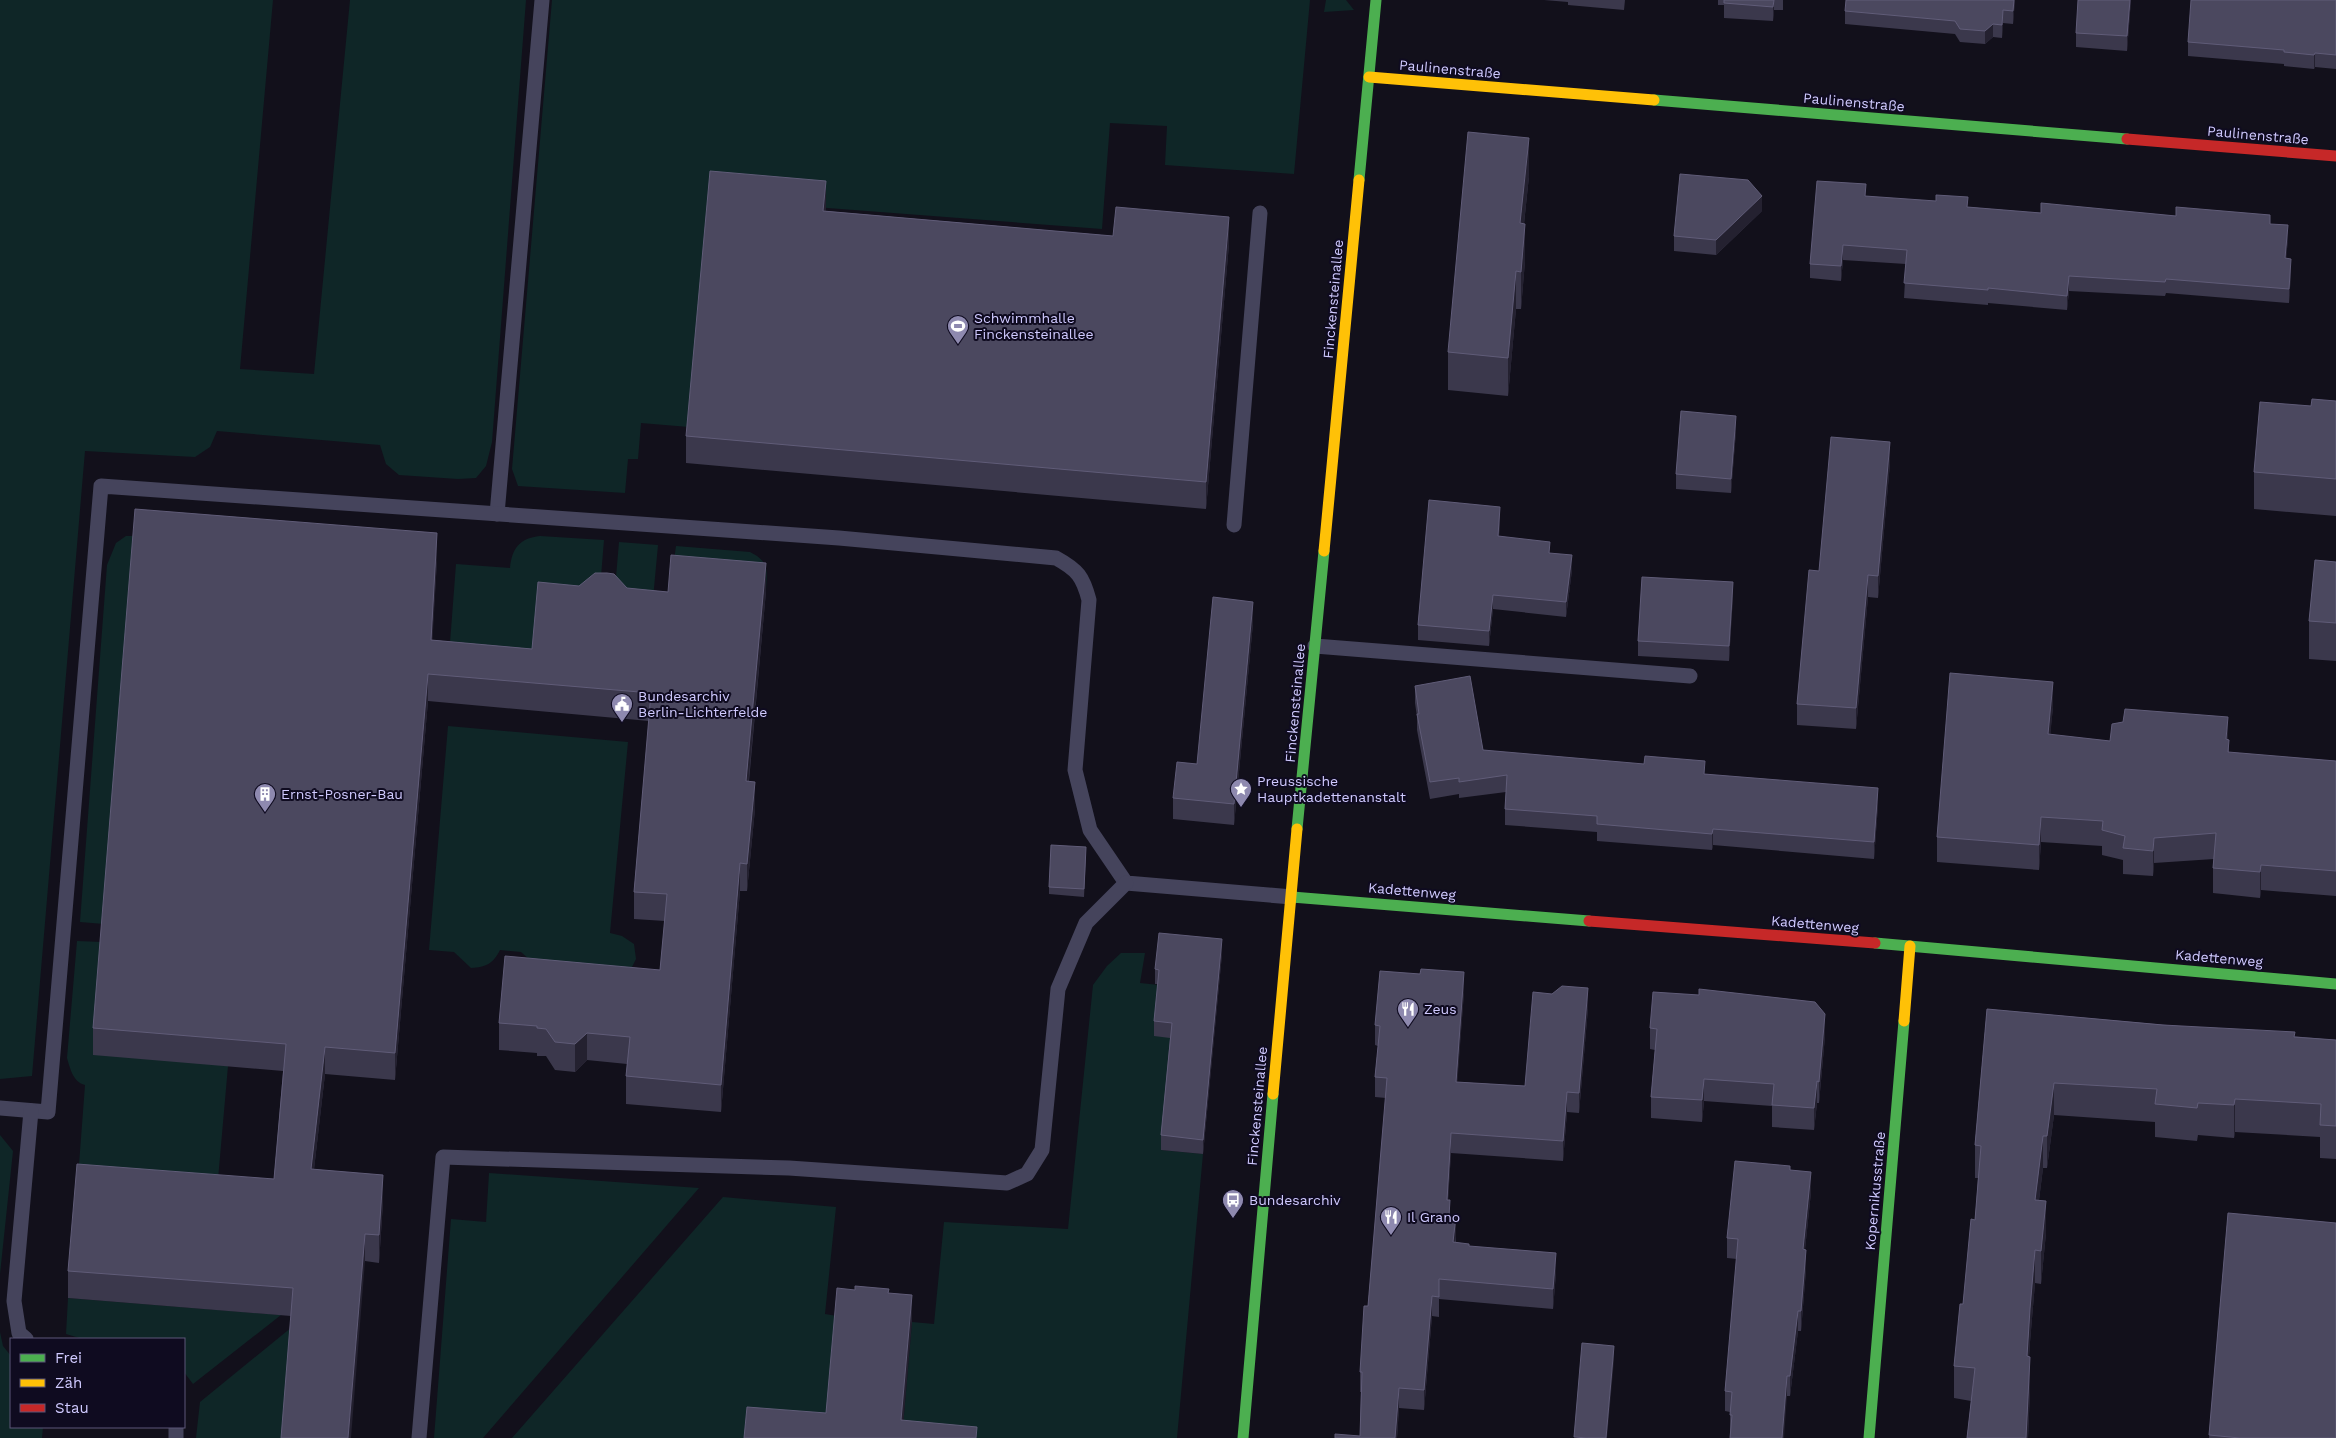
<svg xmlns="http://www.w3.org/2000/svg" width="2336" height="1438" font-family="'Work Sans',sans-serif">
<rect width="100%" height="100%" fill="#12101b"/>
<!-- green -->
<g fill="#0f2627">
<polygon points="0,0 273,0 240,369 314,374 350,0 526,0 492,442 486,466 476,478 458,479 399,475 386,464 380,445 217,431 210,447 195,457 85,451 32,1076 0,1079"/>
<polygon points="552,0 1310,0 1294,174 1165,165 1167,126 1110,123 1102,229 710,199 689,427 641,423 638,459 628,459 625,493 518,486 512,469"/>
<polygon points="1326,0 1346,0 1354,10 1324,12"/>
<polygon points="126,536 135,536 104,924 80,922 107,565 116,543"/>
<path d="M540,536L604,540L599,601L532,676L448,669L456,564L510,568C512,548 520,538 540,536Z"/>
<polygon points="619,542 658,545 651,620 614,601"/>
<path d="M676,546L750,552C770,562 767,571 766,591L671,582Z"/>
<path d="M448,726L628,742L610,933L622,936L634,944L636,959L629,973L530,960L521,952L500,950C493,964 486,967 471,968L454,952L429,950Z"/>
<path d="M77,941L102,942L228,1066L216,1202L77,1191L85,1085C73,1082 70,1068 67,1058Z"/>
<polygon points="1121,953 1145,953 1140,983 1159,985 1172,1038 1161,1150 1203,1154 1177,1438 902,1438 912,1322 934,1324 944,1222 1068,1229 1093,985 1107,966"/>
<polygon points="0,1135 13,1151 0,1274"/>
<polygon points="489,1173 699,1188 483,1438 434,1438 451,1219 486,1222"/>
<polygon points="723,1197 836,1207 825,1314 837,1316 826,1438 512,1438"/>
<polygon points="68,1298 281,1315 193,1384 184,1372 184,1339 83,1339 66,1334"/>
<polygon points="292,1327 283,1438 196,1438 200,1402"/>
<polygon points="0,1332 3,1346 11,1356 11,1427 43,1427 42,1438 0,1438"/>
</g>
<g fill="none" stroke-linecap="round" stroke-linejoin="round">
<!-- lane -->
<g stroke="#45445c" stroke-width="15">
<polyline points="497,514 542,0"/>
<polyline points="1234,525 1260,213"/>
<polyline points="1315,646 1690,676"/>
<path d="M0,1108L48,1112L101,486L839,538L1056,558C1078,570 1083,577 1089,600L1075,770L1090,830L1126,883L1292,897"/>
<polyline points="26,1339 19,1333 14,1301 31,1111"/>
<polyline points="176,1438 176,1427"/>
<polyline points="419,1438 443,1157 789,1168 1007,1183 1027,1174 1042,1150 1058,989 1086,923 1126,883"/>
</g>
<!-- fast -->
<g stroke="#4caf50" stroke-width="11">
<polyline points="1654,100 2127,139"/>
<polyline points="1359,180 1376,0"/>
<polyline points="1297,829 1324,551"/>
<polyline points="1292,897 1589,921"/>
<polyline points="1875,943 2336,984"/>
<polyline points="1243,1438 1273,1094"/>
<polyline points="1869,1438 1904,1021"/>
</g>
<!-- slow -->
<g stroke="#ffc107" stroke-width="11">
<polyline points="1369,77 1654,100"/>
<polyline points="1324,551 1359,180"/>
<polyline points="1904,1021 1910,946"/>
<polyline points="1273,1094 1297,829"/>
</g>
<!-- jam -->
<g stroke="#c62828" stroke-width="11">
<polyline points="2127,139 2336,156"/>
<polyline points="1589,921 1875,943"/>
</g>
</g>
<!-- wall -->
<g fill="#3b384c">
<polygon points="1544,0 1625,0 1624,10 1568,5 1568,2"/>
<polygon points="1718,0 1783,0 1783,10 1774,10 1773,21 1724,18 1724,5 1718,5"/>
<polygon points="2015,0 2013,24 2003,23 2002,38 1993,37 1985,44 1960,42 1955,34 1845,24 1845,11"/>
<polygon points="2131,0 2127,51 2076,47 2076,33"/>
<polygon points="2336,0 2336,69 2315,67 2314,69 2284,66 2284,64 2188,56 2188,42"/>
<polygon points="1529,176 1524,224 1525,261 1521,309 1516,309 1508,396 1448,390 1448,352"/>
<polygon points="1866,196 1968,207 2041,213 2176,216 2270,224 2288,239 2286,258 2291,273 2289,303 2166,293 2165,296 2069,291 2067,310 1988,303 1988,305 1904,298 1906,264 1843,260 1841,281 1810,278 1810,264"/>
<polygon points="826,211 1113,236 1229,244 1206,509 686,463 686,436"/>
<polygon points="1762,211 1716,255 1674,251 1674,236"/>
<polygon points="2336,401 2336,516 2254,509 2254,472 2311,406"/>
<polygon points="1736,431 1731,493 1676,489 1676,474"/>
<polygon points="1890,463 1878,598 1868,597 1856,729 1797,725 1797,704 1819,571"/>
<polygon points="1500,521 1499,536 1550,553 1572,570 1566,617 1493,609 1489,646 1418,640 1418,625"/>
<polygon points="437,560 432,640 532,649 579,586 627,588 668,592 766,591 749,781 755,809 747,891 740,891 721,1112 626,1104 626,1076 627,1064 587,1060 575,1072 555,1070 546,1056 537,1056 537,1053 499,1050 499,1023 660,970 665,921 634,919 634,892 649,721 428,701 395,1080 325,1074 314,1169 383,1202 379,1263 365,1261 291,1316 68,1298 68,1271 274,1179 283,1071 93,1055 93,1028"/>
<polygon points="2336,562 2336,661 2309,659 2309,621"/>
<polygon points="1733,596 1729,661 1638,656 1638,641"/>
<polygon points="1253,623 1234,825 1173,819 1173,798 1197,764"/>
<polygon points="1415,686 1483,750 1705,774 1878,805 1874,859 1713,845 1712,850 1597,841 1597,832 1505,825 1505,809 1506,792 1459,798 1459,794 1430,799 1417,730 1417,717 1415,703"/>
<polygon points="2053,707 2050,735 2110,741 2228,739 2229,753 2336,761 2336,896 2261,890 2260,898 2213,893 2213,868 2214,859 2154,863 2153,876 2123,874 2123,860 2102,855 2102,846 2041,842 2039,870 1937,862 1937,837"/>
<polygon points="1086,855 1084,897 1049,894 1049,887"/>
<polygon points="1222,954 1203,1154 1161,1150 1161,1135 1170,1038 1154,1036 1154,1021 1158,984 1155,984 1155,969"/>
<polygon points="1464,992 1457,1082 1525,1086 1588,1008 1579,1113 1567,1112 1563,1161 1451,1153 1448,1200 1450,1216 1456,1236 1456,1242 1556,1273 1553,1309 1439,1299 1439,1317 1432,1316 1424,1410 1399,1408 1397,1438 1335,1438 1360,1436 1361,1392 1360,1392 1360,1372 1368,1306 1386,1098 1375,1097 1375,1077 1378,1046 1375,1045 1375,1025"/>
<polygon points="1987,1009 2336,1040 2336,1159 2320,1158 2320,1137 2235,1132 2234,1138 2198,1135 2197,1141 2155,1137 2155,1122 2054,1115 2047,1168 2043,1168 2039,1200 2046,1233 2041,1284 2035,1283 2030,1342 2029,1357 2030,1390 2028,1438 1967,1438 1971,1401 1954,1398 1954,1366 1975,1220 1978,1178 1975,1178 1975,1145"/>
<polygon points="1650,1028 1825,1036 1819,1103 1817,1103 1814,1130 1772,1127 1772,1106 1704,1101 1702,1122 1651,1118 1651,1097 1655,1050 1650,1049"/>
<polygon points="1790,1170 1811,1192 1805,1249 1806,1270 1801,1331 1798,1331 1790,1396 1787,1396 1730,1438 1730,1412 1725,1411 1725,1391 1737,1259 1727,1258 1727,1238"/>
<polygon points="2228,1213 2336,1438 2209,1438"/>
</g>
<!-- shaded-wall -->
<g fill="#242130">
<polygon points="1774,0 1774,10 1773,21 1773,7"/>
<polygon points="2014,0 2015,0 2013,24 2013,11"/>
<polygon points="2130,0 2131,0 2127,51 2127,36"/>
<polygon points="2003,10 2003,23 2002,38 2002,25"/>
<polygon points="1993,24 1993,37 1985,44 1985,31"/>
<polygon points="2315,53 2315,67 2314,69 2314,55"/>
<polygon points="1529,138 1529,176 1520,261 1520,223"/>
<polygon points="826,181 826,209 823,238 823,211"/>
<polygon points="1762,196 1762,211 1716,255 1716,240"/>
<polygon points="1229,217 1229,244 1206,509 1206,482"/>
<polygon points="1525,224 1525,261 1521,309 1521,272"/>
<polygon points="2288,225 2288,239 2285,273 2285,258"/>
<polygon points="1843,245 1843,260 1841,281 1841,266"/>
<polygon points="2291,259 2291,273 2289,303 2289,289"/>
<polygon points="1516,271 1516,309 1508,396 1508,358"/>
<polygon points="2069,276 2069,291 2067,310 2067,296"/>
<polygon points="1736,416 1736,431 1731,493 1731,479"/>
<polygon points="1890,442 1890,463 1878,598 1878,576"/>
<polygon points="1500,507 1500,521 1498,551 1498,536"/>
<polygon points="437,533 437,560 431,668 431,640"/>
<polygon points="1572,555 1572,570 1566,617 1566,602"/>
<polygon points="766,563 766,591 746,808 746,781"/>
<polygon points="1868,575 1868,597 1856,729 1856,708"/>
<polygon points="1733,582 1733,596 1729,661 1729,646"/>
<polygon points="1493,595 1493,609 1489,646 1489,631"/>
<polygon points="1253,602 1253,623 1234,825 1234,804"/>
<polygon points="428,674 428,701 395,1080 395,1053"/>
<polygon points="2053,682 2053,707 2048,759 2048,734"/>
<polygon points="2228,717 2228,742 2226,739"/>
<polygon points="755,782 755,809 747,891 747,864"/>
<polygon points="1878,788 1878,805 1874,859 1874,842"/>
<polygon points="2041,817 2041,842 2039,870 2039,845"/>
<polygon points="1713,829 1713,845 1712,850 1712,834"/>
<polygon points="2154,838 2154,863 2153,876 2153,851"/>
<polygon points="740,863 740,891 721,1112 721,1085"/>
<polygon points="2261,865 2261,890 2260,898 2260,872"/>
<polygon points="1222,939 1222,954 1203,1154 1203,1140"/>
<polygon points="1464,972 1464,992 1456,1102 1456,1082"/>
<polygon points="1588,988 1588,1008 1579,1113 1579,1093"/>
<polygon points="1825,1014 1825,1036 1819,1103 1819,1082"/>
<polygon points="587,1033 587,1060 575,1072 575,1044"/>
<polygon points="325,1047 325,1074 311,1196 311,1169"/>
<polygon points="1704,1079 1704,1101 1702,1122 1702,1100"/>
<polygon points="1817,1081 1817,1103 1814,1130 1814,1108"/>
<polygon points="2054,1083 2054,1115 2047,1168 2047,1136"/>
<polygon points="1567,1092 1567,1112 1563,1161 1563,1141"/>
<polygon points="2235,1099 2235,1132 2234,1138 2234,1105"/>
<polygon points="1451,1133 1451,1153 1447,1220 1447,1200"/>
<polygon points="2043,1136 2043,1168 2035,1232 2035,1200"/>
<polygon points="1811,1172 1811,1192 1803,1269 1803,1249"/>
<polygon points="383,1175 383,1202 379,1263 379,1235"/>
<polygon points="2046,1201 2046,1233 2041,1284 2041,1251"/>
<polygon points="1456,1216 1456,1236 1453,1262 1453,1242"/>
<polygon points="365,1234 365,1261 351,1438 348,1438"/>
<polygon points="1806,1250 1806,1270 1801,1331 1801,1311"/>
<polygon points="2035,1250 2035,1283 2030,1342 2027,1388 2027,1356 2030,1309"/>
<polygon points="1556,1253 1556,1273 1553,1309 1553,1289"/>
<polygon points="912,1295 912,1322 902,1438 901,1420"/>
<polygon points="1432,1296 1432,1316 1424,1410 1424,1390"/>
<polygon points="1798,1311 1798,1331 1790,1396 1790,1376"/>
<polygon points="1614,1346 1614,1361 1607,1438 1606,1438"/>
<polygon points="2030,1357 2030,1390 2028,1438 2026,1438"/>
<polygon points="1787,1376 1787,1396 1784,1438 1782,1438"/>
<polygon points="1399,1388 1399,1408 1397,1438 1395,1438"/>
</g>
<!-- building -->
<g fill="#4b485f" stroke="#605c78">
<polygon points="1724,0 1774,0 1773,7 1724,3"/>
<polygon points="1846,0 2014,0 2013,11 2003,10 2002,25 1993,24 1985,31 1960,29 1955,21 1845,11"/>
<polygon points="2078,0 2130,0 2127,36 2076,33"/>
<polygon points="2191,0 2336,0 2336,55 2315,53 2314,55 2284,52 2284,50 2188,42"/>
<polygon points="1468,132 1529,138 1520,223 1525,224 1521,272 1516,271 1508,358 1448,352"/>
<polygon points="710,171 826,181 823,211 1113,236 1116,207 1229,217 1206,482 686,436"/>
<polygon points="1680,174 1748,180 1762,196 1716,240 1674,236"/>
<polygon points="1817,181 1866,184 1865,196 1936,201 1936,195 1968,197 1967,207 2041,213 2041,203 2176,216 2176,207 2270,215 2270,224 2288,225 2285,258 2291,259 2289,289 2166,279 2165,282 2069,276 2067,296 1988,288 1988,290 1904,283 1907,250 1843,245 1841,266 1810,264"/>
<polygon points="2312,399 2336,401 2336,479 2254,472 2260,402 2311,406"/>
<polygon points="1681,411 1736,416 1731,479 1676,474"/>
<polygon points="1831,437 1890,442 1878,576 1868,575 1856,708 1797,704 1809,570 1819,571"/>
<polygon points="1429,500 1500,507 1498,536 1550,542 1549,553 1572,555 1566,602 1493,595 1489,631 1418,625"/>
<polygon points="135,509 437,533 431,640 532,649 538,582 579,586 595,573 607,573 614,574 627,588 668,592 671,555 766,563 746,781 755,782 747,864 740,863 721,1085 626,1076 630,1037 587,1033 575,1044 555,1042 546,1029 537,1028 537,1026 499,1023 505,956 660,970 667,894 634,892 651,693 428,674 395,1053 325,1047 311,1169 383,1175 379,1235 365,1234 348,1438 281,1438 293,1288 68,1271 77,1164 274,1179 286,1044 93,1028"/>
<polygon points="2315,560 2336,562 2336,623 2309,621"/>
<polygon points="1642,577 1733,582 1729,646 1638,641"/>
<polygon points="1213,597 1253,602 1234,804 1173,798 1177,762 1197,764"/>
<polygon points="1950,673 2053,682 2048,734 2110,741 2112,724 2123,722 2125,709 2228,717 2226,739 2229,740 2228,752 2336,761 2336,871 2261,865 2260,872 2213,868 2216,833 2154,838 2153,851 2123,848 2125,836 2102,830 2103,821 2041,817 2039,845 1937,837"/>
<polygon points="1470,676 1483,750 1644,764 1645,756 1705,761 1704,774 1878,788 1874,842 1713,829 1712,834 1597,824 1597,816 1505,809 1507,775 1459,782 1459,778 1430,782 1417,714 1419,714 1415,686"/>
<polygon points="1051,845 1086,847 1084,889 1049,887"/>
<polygon points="1159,933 1222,939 1203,1140 1161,1135 1172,1023 1154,1021 1159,970 1155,969"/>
<polygon points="1421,969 1464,972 1456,1082 1525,1086 1533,992 1552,994 1562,986 1588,988 1579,1093 1567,1092 1563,1141 1451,1133 1447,1200 1450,1200 1449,1216 1456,1216 1453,1242 1469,1244 1469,1246 1556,1253 1553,1289 1439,1279 1439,1297 1432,1296 1424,1390 1399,1388 1395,1438 1335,1438 1335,1434 1360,1436 1362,1372 1360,1372 1364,1306 1368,1306 1387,1078 1375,1077 1380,1026 1375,1025 1380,971 1420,974"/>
<polygon points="1699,989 1815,1002 1825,1014 1819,1082 1817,1081 1814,1108 1772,1105 1774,1084 1704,1079 1702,1100 1651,1097 1657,1029 1650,1028 1653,992 1699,995"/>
<polygon points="1987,1009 2163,1025 2295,1032 2294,1037 2336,1040 2336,1126 2320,1125 2321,1104 2235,1099 2234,1105 2198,1103 2197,1108 2155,1104 2157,1089 2054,1083 2047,1136 2043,1136 2035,1200 2046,1201 2041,1251 2035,1250 2030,1309 2027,1356 2030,1357 2026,1438 1967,1438 1975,1368 1954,1366 1960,1304 1963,1304 1971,1219 1975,1220 1981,1146 1975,1145"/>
<polygon points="1735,1161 1790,1166 1790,1170 1811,1172 1803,1249 1806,1250 1801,1311 1798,1311 1790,1376 1787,1376 1782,1438 1730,1438 1732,1415 1730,1415 1732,1392 1725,1391 1738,1239 1727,1238"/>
<polygon points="2228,1213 2336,1223 2336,1438 2240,1438 2209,1435"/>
<polygon points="855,1286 889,1289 888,1293 912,1295 901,1420 977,1427 976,1438 744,1438 747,1407 826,1413 837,1288 855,1290"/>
<polygon points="1582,1343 1614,1346 1606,1438 1588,1438 1574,1437"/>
</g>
<!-- icons -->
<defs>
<g id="stadium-pin" transform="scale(1.125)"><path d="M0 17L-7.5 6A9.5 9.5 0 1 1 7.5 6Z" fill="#8e89af" stroke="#0f0b20"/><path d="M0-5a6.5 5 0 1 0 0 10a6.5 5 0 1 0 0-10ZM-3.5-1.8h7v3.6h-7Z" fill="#fff"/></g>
<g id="civic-pin" transform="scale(1.125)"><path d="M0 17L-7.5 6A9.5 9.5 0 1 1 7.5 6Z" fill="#8e89af" stroke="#0f0b20"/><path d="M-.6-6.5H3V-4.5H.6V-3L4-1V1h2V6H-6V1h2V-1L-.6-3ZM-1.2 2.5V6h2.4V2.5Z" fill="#fff"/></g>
<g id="sight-pin" transform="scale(1.125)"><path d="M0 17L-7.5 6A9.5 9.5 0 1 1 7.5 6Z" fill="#8e89af" stroke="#0f0b20"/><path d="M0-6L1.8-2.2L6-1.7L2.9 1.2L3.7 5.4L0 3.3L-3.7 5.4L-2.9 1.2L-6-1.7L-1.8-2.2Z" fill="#fff"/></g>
<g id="building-pin" transform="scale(1.125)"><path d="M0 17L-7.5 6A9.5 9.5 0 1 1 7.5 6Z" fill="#8e89af" stroke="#0f0b20"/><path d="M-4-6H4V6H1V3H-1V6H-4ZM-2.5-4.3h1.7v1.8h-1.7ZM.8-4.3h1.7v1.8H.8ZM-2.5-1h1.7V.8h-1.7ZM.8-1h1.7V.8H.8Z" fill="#fff"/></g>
<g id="restaurant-pin" transform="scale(1.125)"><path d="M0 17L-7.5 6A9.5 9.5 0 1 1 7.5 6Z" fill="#8e89af" stroke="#0f0b20"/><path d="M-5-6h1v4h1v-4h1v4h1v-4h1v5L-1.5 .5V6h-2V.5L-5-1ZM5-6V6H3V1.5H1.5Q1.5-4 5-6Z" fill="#fff"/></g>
<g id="bus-pin" transform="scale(1.125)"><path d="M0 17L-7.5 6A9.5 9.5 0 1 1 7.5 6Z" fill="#8e89af" stroke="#0f0b20"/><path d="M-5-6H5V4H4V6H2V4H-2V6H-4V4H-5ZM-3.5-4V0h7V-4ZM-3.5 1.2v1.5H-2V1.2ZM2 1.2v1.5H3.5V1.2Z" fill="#fff"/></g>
</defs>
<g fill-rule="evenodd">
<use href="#stadium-pin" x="958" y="326"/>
<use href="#civic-pin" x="622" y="704"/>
<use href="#sight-pin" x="1241" y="789"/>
<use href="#building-pin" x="265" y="794"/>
<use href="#restaurant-pin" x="1408" y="1009"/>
<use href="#bus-pin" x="1233" y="1200"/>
<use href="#restaurant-pin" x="1391" y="1217"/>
</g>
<g text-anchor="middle" stroke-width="4" stroke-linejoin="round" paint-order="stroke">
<!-- street labels -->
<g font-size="14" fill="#d0caff" stroke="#0f0b20">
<text transform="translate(1450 69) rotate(5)" y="5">Paulinenstraße</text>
<text transform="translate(1854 102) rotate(5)" y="5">Paulinenstraße</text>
<text transform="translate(2258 135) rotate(5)" y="5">Paulinenstraße</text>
<text transform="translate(1333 299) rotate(-85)" y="5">Finckensteinallee</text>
<text transform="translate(1295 703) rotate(-85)" y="5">Finckensteinallee</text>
<text transform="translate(1412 891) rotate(5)" y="5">Kadettenweg</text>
<text transform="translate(1815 924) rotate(5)" y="5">Kadettenweg</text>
<text transform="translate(2219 958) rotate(5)" y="5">Kadettenweg</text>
<text transform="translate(1257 1106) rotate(-85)" y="5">Finckensteinallee</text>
<text transform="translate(1875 1191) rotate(-85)" y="5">Kopernikusstraße</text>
</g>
<!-- poi labels -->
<g font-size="14" fill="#d0caff" stroke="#0f0b20" text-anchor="start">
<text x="974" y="323">Schwimmhalle<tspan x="974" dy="16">Finckensteinallee</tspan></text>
<text x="638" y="701">Bundesarchiv<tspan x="638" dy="16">Berlin-Lichterfelde</tspan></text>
<text x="1257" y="786">Preussische<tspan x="1257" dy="16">Hauptkadettenanstalt</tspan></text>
<text x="281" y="799">Ernst-Posner-Bau</text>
<text x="1424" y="1014">Zeus</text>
<text x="1249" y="1205">Bundesarchiv</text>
<text x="1407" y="1222">Il Grano</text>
</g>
</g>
<!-- legend -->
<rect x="10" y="1338" width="175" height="90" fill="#0f0b20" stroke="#5c5779"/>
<rect x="20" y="1354" width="25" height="8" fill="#4caf50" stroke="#5c5779"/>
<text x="55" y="1363" font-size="15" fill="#d0caff">Frei</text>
<rect x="20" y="1379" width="25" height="8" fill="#ffc107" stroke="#5c5779"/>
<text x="55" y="1388" font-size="15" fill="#d0caff">Zäh</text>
<rect x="20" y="1404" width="25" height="8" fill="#c62828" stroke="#5c5779"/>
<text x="55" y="1413" font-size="15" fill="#d0caff">Stau</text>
</svg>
